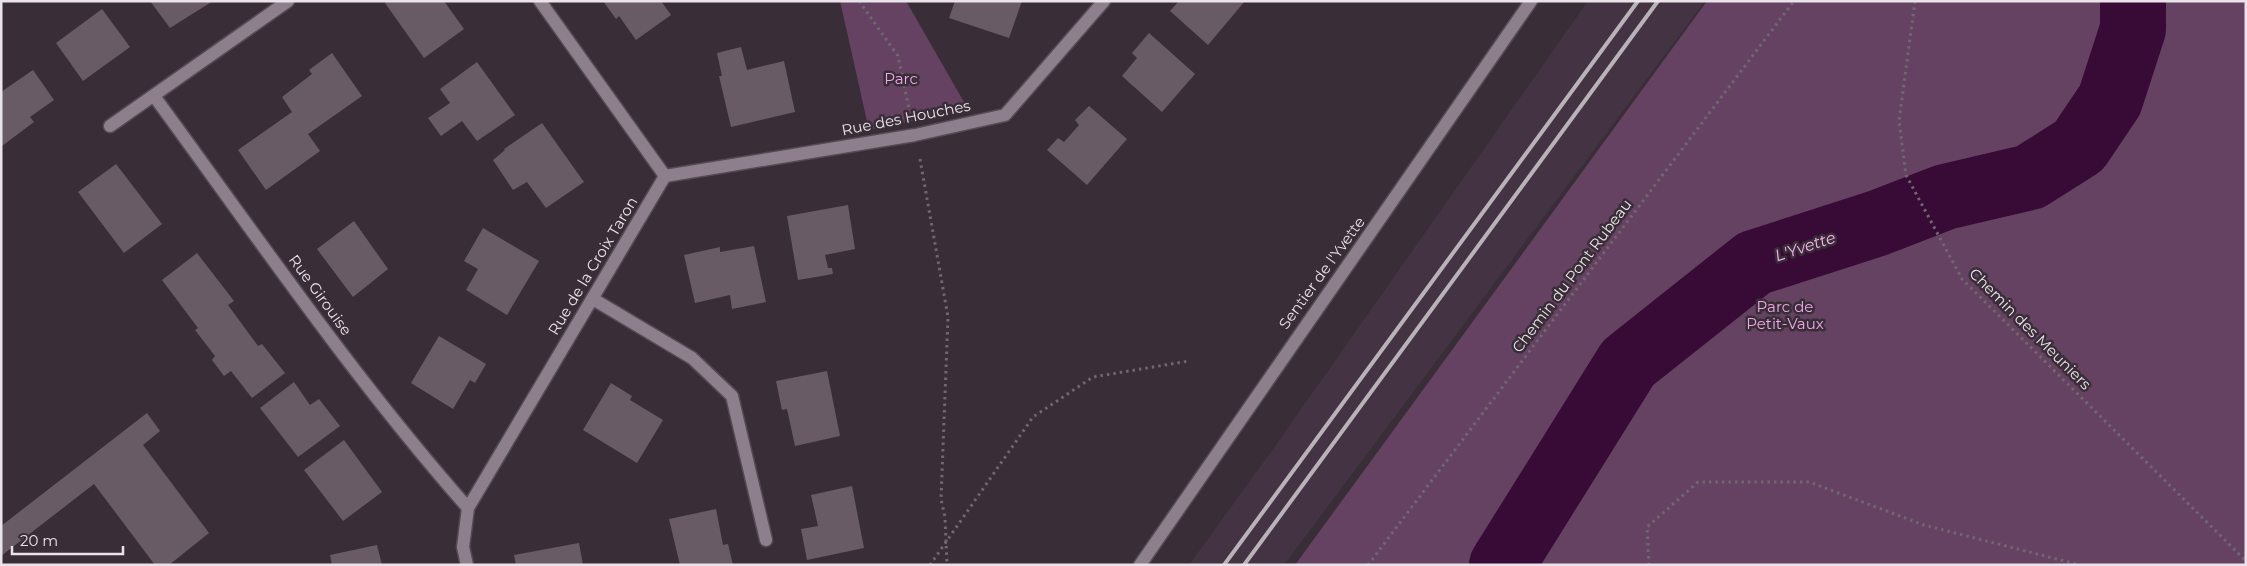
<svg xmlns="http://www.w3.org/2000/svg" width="2247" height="566" font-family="Montserrat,sans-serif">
<rect width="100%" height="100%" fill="#392e38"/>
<!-- built -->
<polygon fill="#443443" points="1588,1 1705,1 1284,565 1189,565 1271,452"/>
<!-- green -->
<g fill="#664262">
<polygon points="840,1 906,1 968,109 869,130"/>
<polygon points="1707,1 2246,1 2246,565 1295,565"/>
</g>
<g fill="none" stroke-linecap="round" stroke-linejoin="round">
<!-- river -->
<polyline stroke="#380b36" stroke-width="66" points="1502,565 1628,363 1754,263 1878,223 1945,197 2030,177 2079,146 2110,100 2133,29 2133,1"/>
</g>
<!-- building -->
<g fill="#685b66">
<polygon points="150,1 213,1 170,28"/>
<polygon points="388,1 444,1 464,29 424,58 385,3"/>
<polygon points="603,1 661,1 671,15 636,40 619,16 616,19"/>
<polygon points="955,1 1022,1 1009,38 949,18"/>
<polygon points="1179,1 1245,1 1208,45 1170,11"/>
<polygon points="102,9 130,47 83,81 56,43"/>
<polygon points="1149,33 1195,74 1162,112 1122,76 1137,58 1132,53"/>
<polygon points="741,47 747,70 784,61 795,112 731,127 719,76 722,76 717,53"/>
<polygon points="332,53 362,96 308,134 320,151 266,190 238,150 292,112 282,97 312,74 309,70"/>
<polygon points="477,62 515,115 477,141 462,121 441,136 428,118 450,103 440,89"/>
<polygon points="33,70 54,100 30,117 34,122 2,146 1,92"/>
<polygon points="1089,106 1127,139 1087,185 1047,150 1058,138 1064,142 1079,125 1075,120"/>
<polygon points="542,123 584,182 546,208 527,182 513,190 493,160 505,150 504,149"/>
<polygon points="116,164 162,224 124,253 78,192"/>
<polygon points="848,205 855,249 825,255 828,268 832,268 833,274 798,280 787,216"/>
<polygon points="354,221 388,269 353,297 317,249"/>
<polygon points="483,228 539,261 507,315 466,290 478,269 464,261"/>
<polygon points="754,246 766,302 732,309 730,295 695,303 684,255 720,247 720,252"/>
<polygon points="197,253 234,301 228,305 258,346 262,344 285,373 252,398 231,371 224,376 212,360 215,356 195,330 198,328 162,280"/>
<polygon points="439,336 486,364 475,383 470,380 453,409 411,383"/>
<polygon points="827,371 840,436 795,446 787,409 782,410 776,381"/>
<polygon points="294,382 310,405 319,399 340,426 298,457 260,408"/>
<polygon points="611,383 632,396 630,400 663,420 637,463 583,430"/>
<polygon points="147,413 160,431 143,445 209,533 169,565 155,565 94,484 1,556 1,526"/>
<polygon points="344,440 382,492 343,521 304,470"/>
<polygon points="852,486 864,548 807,560 801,529 818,526 811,495"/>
<polygon points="716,509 723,545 728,544 733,565 680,565 669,519"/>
<polygon points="579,543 583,565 516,565 514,555"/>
<polygon points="377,545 382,565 332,565 330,555"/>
</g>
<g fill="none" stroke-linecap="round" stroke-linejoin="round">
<!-- street casing -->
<g stroke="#554b54" stroke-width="15">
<g id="street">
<path d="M154,96C256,235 354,379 468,508"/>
<polyline points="110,126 288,1"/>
<polyline points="665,176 915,135 1005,115 1104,1"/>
<polyline points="593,299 692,358 732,396 766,540"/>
<polyline points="467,565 463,547 468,508 665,176 540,1"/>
<path d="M1140,565C1269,376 1402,190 1531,1"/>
</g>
</g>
<!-- path -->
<g stroke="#716770" stroke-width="3" stroke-dasharray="2.5 4" stroke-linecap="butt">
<polyline points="859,1 898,56 909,109"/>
<polyline points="1915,1 1899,121 1906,175 1962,279 2246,561"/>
<polyline points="920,159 948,317 941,499 945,517 947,565"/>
<polyline points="930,565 1033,417 1093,377 1189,361"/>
<polyline points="1368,565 1794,1"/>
<polyline points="1649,565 1647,527 1698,482 1809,482 1924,525 2080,565"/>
</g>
<!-- street -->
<use href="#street" stroke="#8d7f8b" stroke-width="12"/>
<!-- rail -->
<g stroke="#bab2b9" stroke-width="4">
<polyline points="1224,565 1638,1"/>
<polyline points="1244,565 1658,1"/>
</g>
</g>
<g text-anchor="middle" stroke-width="5" stroke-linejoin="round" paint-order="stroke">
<!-- park labels -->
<g font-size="15" fill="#f1a7e9" stroke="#392e38">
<text x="901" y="84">Parc</text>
<text x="1785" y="312">Parc de<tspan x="1785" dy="17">Petit-Vaux</tspan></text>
</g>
<!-- street labels -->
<g font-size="15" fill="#eae3e9" stroke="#392e38">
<text transform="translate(906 118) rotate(-11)" y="5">Rue des Houches</text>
<text transform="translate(593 266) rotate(-59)" y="5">Rue de la Croix Taron</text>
<text transform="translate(1322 273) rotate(-54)" y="5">Sentier de l'Yvette</text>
<text transform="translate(1572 276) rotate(-53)" y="5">Chemin du Pont Rubeau</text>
<text transform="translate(320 295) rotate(54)" y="5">Rue Girouise</text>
<text transform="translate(2030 329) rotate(45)" y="5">Chemin des Meuniers</text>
</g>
<!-- water labels -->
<g font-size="16" font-style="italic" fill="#fdb2f5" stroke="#392e38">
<text transform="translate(1805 246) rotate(-18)" y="6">L'Yvette</text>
</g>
</g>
<!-- border -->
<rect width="2247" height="566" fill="none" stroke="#eae3e9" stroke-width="5"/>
<!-- scale -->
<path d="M12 546v8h111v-8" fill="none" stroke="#eae3e9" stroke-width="2.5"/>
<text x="20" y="546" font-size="15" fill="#eae3e9" stroke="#392e38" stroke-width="4" paint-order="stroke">20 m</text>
</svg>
